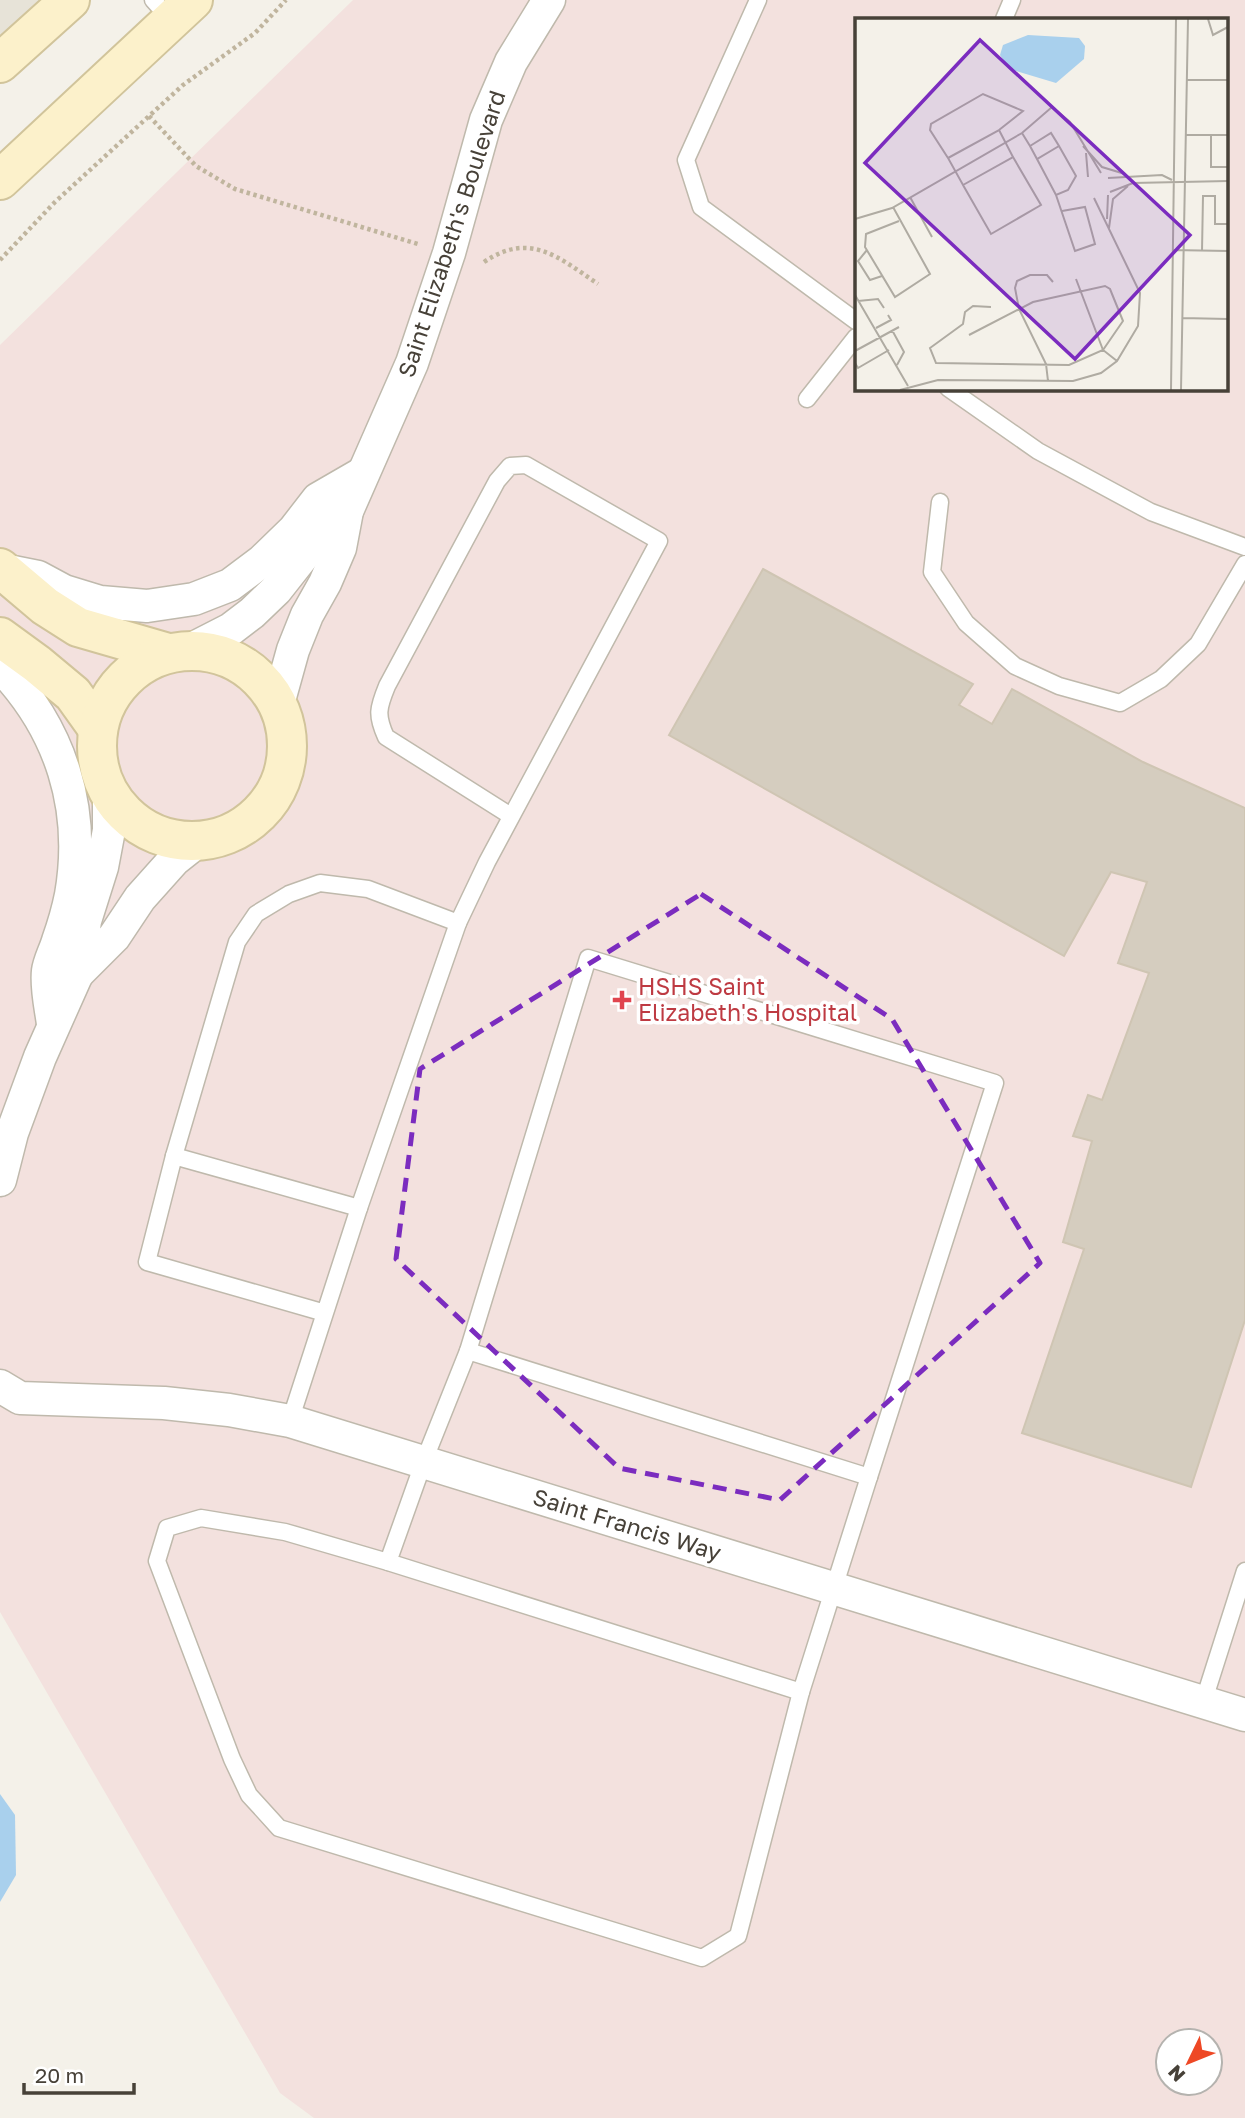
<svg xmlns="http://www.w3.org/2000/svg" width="1245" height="2118" font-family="'Golos Text',sans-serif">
<rect width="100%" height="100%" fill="#f4f1e9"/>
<!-- residential -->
<polygon fill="#e7e3d8" points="0,0 44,0 0,40"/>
<!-- medical -->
<path fill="#f3e1de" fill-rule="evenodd" d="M353,0H1245V2118H314L280,2093L0,1612V345ZM856,19H1226V388H856ZM1168,2041H1210V2083H1168Z"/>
<!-- water -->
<polygon fill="#a9d0ed" points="0,1794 15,1815 16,1875 0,1902"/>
<!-- building -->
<polygon fill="#d5cdbf" stroke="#cfc5b3" stroke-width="2" points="763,569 973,684 959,705 992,724 1012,689 1143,762 1245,808 1245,1320 1191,1487 1022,1433 1084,1249 1063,1242 1092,1141 1073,1136 1088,1095 1102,1100 1149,973 1118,963 1147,882 1111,872 1064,956 669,735"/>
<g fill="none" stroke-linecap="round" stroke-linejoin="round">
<!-- lane casing -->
<g stroke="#bfb9ac" stroke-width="19">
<g id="lane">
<polyline points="153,0 171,20"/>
<polyline points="758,0 686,160 701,207 856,321"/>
<polyline points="1004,19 1012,0"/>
<polyline points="948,388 1038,451 1151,512 1245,547"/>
<polyline points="807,399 856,337"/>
<polyline points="940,502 932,572 966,623 1015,666 1059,686 1120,703 1161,679 1198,644 1245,564"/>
<path d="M458,923L487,862L659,541L526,465L510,466L497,481L387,686C378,708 376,715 386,737L511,816"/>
<polyline points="174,1156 237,942 256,914 289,894 320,883 368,889 458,923 359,1208"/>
<polygon points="468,1351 869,1477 801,1692 388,1562 424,1461"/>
<polyline points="468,1351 588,958 995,1083 869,1477"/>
<polyline points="290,1421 359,1208 174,1156 147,1262 325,1313"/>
<polyline points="388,1562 285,1532 201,1518 167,1528 157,1561 232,1759 249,1795 279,1828 702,1958 738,1936 801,1692"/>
<polyline points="1203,1703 1245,1571"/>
</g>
</g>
<!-- street casing -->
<g stroke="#bfb9ac" stroke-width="35">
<g id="street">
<polyline points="3,570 38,577 64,591 100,602 147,606 194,599 230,585 262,561 294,530 318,499 363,473"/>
<polyline points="190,650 231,629 252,613 276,590 317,538 347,511"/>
<path d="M0,666C61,729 86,808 71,895C68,910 63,927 58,941C55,951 49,962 48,971C46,988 51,1008 53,1024"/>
<polyline points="278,704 293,650 307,615 325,583 340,548 347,511 412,363 449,253 486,120 511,62 549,0"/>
<polyline points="77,974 114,937 140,898 174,860 198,841"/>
<polyline points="0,1180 12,1133 40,1057 77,974 85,921 102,867 109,830 109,791"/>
<polyline points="0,1386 20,1398 164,1403 229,1410 290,1421 1245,1715"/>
</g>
</g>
<!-- secondary casing -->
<g stroke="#d1c49b" stroke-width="42">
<g id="secondary">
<polyline points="0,63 70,0"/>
<polyline points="0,180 193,0"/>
<polyline points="0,568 45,606 78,627 168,653"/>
<polyline points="0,637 37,664 73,694 98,729"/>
<circle cx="192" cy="746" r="95"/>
</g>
</g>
<!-- path -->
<g stroke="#c0b59e" stroke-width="4.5" stroke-dasharray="3.5 3.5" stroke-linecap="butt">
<polyline points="149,116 196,166 235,189 418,244"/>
<polyline points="0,260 55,202 183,85 255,33 286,0"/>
<path d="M484,262C530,231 558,257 598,284"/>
</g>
<!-- lane -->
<use href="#lane" stroke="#fff" stroke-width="16"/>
<!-- street -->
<use href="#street" stroke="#fff" stroke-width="32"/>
<!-- secondary -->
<use href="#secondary" stroke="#fcf1cb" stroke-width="38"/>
</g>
<!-- marked area -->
<path fill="none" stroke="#7b2cbf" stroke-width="5" stroke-dasharray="14 9" stroke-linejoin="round" d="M701,894L892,1019L1040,1263L780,1500L619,1468L396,1259L420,1069Z"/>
<!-- markers -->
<path fill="#e0444e" stroke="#fff" stroke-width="2.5" d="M618.5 989.5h7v7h7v7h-7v7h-7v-7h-7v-7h7z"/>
<g text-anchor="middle" stroke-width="7" stroke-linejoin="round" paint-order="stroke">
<!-- street labels -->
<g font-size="23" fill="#474138" stroke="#fff">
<text transform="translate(452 234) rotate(-72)" y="8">Saint Elizabeth's Boulevard</text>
<text transform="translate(627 1525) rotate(17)" y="8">Saint Francis Way</text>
</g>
<!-- health labels -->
<g font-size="23" fill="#be3a42" stroke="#fff" text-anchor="start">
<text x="638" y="995">HSHS Saint<tspan x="638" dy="26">Elizabeth's Hospital</tspan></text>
</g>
</g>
<!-- overview -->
<g transform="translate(855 18)">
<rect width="373" height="373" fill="#f4f1e9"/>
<path d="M173,17L224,20L230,28L229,41L201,65L154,51L145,37L148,27Z" fill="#a9d0ed"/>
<path fill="none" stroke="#afaba2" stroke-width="2" d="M353,1L358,17L373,9M332,62H373M144,112L158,139L108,167L93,140ZM167,115L175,128L182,141L204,128L196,115L175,128M330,117H373M356,117V149H373M228,128L247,149L270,156M231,135L233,159M93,140L75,112L76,106L128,76L168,93L144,112M182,141L201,177L213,172L221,158L204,128M253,160L307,157L317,162M108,167L136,216L186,187L158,139M255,174L278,165L373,163M201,177L220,233L240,226L230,189L207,193M55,179L77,219M38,189L75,256L40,279L10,229L11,216L44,203M0,201L37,190L167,115L197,89L215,104L246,155M252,201L253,177M254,210L258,181L273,168M12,232L3,243L15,262L27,258M317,232L373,233M347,233L348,178H360V206H373M221,261L248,332L262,343M0,277L53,368M3,283L23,281L29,290M327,300L373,301M21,310L36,302L33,297M37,312L49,334L42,347M114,317L178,284L250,268L255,271L268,303L248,332L214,347L81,345L75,330L108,306L110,294L118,288L136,289M0,333L44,309M0,345L3,350L34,332M193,363L191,346L164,291L160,270L162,263L175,257H192L198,264M45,372L83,362L218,363L246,355L262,343L283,308L285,275L239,180M316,372L321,1M326,372L333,1"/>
<path fill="#7b2cbf" fill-opacity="0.15" stroke="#7b2cbf" stroke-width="3.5" d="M125,22L335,217L220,341L10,145Z"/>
<rect width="373" height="373" fill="none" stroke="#474138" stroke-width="3.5"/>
</g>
<!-- north arrow -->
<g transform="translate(1189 2062) rotate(227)"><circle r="33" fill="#ffffff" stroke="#b5b3af" stroke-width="2"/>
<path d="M0-5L12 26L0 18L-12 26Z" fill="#ee4825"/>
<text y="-10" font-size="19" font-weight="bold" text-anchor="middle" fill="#474138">N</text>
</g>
<!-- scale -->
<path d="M24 2083v10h110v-10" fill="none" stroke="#474138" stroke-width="3.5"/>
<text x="35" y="2083" font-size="21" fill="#474138" stroke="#ffffff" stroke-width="5" paint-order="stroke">20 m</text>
</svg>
